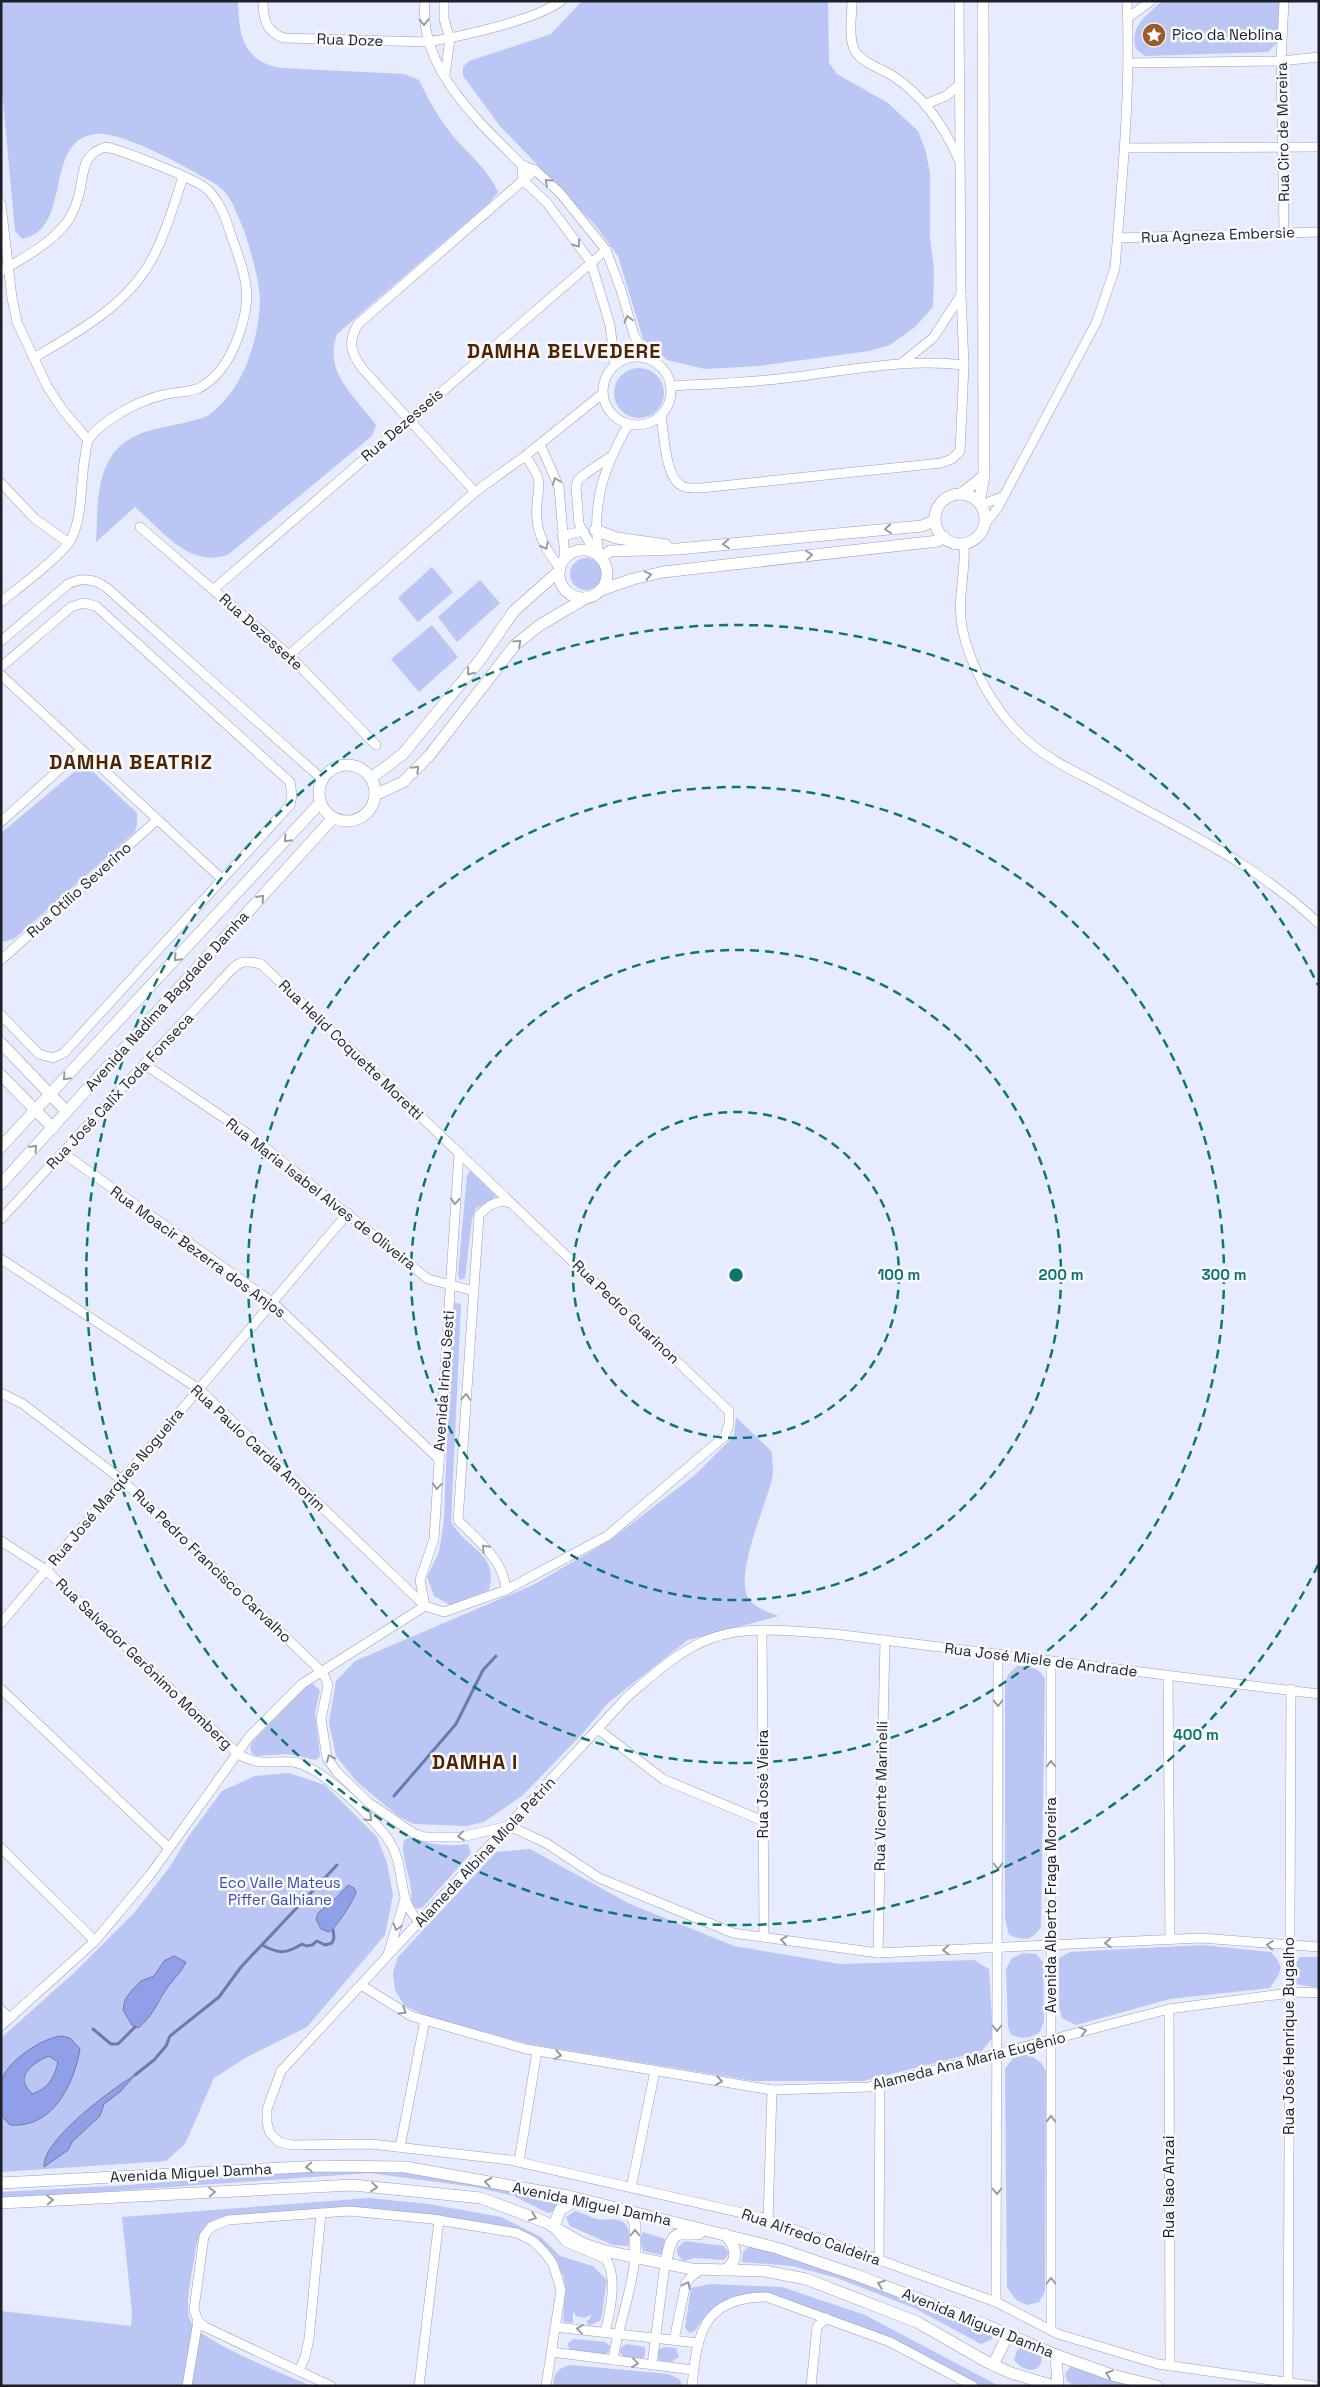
<svg xmlns="http://www.w3.org/2000/svg" width="1320" height="2387" font-family="'Space Grotesk',sans-serif">
<rect width="100%" height="100%" fill="#e6ebfd"/>
<!-- green -->
<g fill="#bbc6f4">
<path d="M1,1H238C239,36 243,62 282,68L404,74L419,80C429,101 439,119 454,137C470,156 488,169 498,192L489,203L337,334C323,373 355,396 376,425L372,436L229,554C190,570 162,530 135,507L96,542C98,513 95,479 113,454C133,428 163,429 191,421C197,419 204,418 209,415C243,390 258,343 260,302C260,283 250,246 243,228C238,217 233,201 224,191C218,184 204,178 196,173C176,161 117,130 95,134C42,141 74,229 22,239L15,231L1,79Z"/>
<polygon points="582,1 828,1 829,63 837,74 888,103 918,131 926,152 930,174 930,237 934,270 933,307 915,327 890,345 869,351 759,366 705,369 667,360 643,339 618,256 595,225 500,126 463,76 463,67 469,61 551,34"/>
<path d="M1162,1H1280L1277,43L1268,52L1145,56L1136,49C1129,26 1147,15 1162,1Z"/>
<circle cx="639" cy="393" r="25"/>
<circle cx="586" cy="574" r="16"/>
<polygon points="432,567 453,592 418,622 398,598"/>
<polygon points="480,580 500,603 457,642 438,617"/>
<polygon points="432,625 458,657 419,692 391,659"/>
<polygon points="79,768 91,770 137,813 137,824 135,832 14,939 1,942 1,833"/>
<polygon points="470,1171 496,1196 476,1208 472,1219 465,1278 460,1280 458,1274 467,1175"/>
<path d="M452,1302L461,1304L451,1521C465,1550 499,1551 489,1590L450,1605L434,1596L427,1577L439,1552L444,1521Z"/>
<path d="M736,1417L772,1452C772,1461 774,1471 772,1479C766,1505 733,1577 749,1599C757,1609 767,1612 779,1616L688,1640L608,1703L582,1734L522,1796L484,1822L466,1826L413,1824L398,1816L357,1782L336,1756L329,1723L336,1681L355,1661L533,1585L610,1540L695,1475L734,1436Z"/>
<path d="M1017,1666C1031,1666 1038,1667 1045,1679L1041,1927C1031,1941 1026,1941 1009,1935L1005,1919V1683L1008,1675Z"/>
<polygon points="308,1684 313,1684 320,1690 315,1713 320,1756 316,1760 288,1754 258,1756 252,1754 250,1747 253,1741"/>
<polygon points="289,1773 325,1785 377,1837 387,1863 393,1895 385,1935 307,2027 245,2058 214,2078 185,2144 166,2161 1,2172 1,2038 77,1970 134,1913 169,1868 188,1837 222,1791 255,1776"/>
<path d="M411,1837C429,1845 448,1847 468,1844L471,1853L423,1907L417,1909L411,1904C415,1883 399,1857 404,1840Z"/>
<polygon points="530,1849 630,1904 734,1946 840,1964 974,1960 989,1969 993,2037 982,2051 864,2081 754,2081 528,2044 426,2016 404,2005 395,1990 393,1972 398,1957 496,1852"/>
<path d="M1202,1945L1271,1952C1286,1968 1281,1971 1270,1988L1170,1999L1076,2025L1062,2018L1059,2007V1958L1070,1952Z"/>
<path d="M1024,1953L1036,1954L1043,1962L1044,2021L1040,2032C1029,2039 1024,2039 1011,2035L1008,2027L1006,1969L1012,1958Z"/>
<polygon points="1300,1957 1319,1957 1319,1988 1295,1984 1293,1967"/>
<polygon points="1029,2054 1041,2063 1046,2071 1045,2291 1039,2302 1027,2305 1016,2300 1007,2287 1005,2069 1013,2058"/>
<polygon points="285,2171 408,2171 563,2200 551,2213 548,2213 514,2196 475,2187 369,2173 1,2199 1,2192 129,2185"/>
<path d="M369,2198L429,2204L501,2217L541,2237L560,2256L593,2266L607,2280L601,2320L589,2326L586,2321L590,2319L591,2315L584,2318L576,2316L573,2311V2323L563,2322L565,2289L564,2278L554,2256L538,2240L515,2229L437,2215L349,2207L225,2217C203,2220 198,2234 195,2254C193,2271 183,2307 191,2322C201,2342 287,2375 311,2386H1V2311L131,2326L132,2312L122,2217Z"/>
<path d="M575,2211C583,2213 590,2217 597,2219C604,2221 611,2218 618,2220C629,2222 632,2237 628,2246L613,2245L570,2226L566,2217Z"/>
<polygon points="643,2232 665,2239 662,2255 643,2251 640,2240"/>
<polygon points="685,2241 724,2246 729,2253 724,2260 695,2258 683,2261 677,2253 677,2248"/>
<polygon points="750,2246 798,2258 993,2334 992,2339 981,2344 914,2308 837,2278 792,2266 742,2262 743,2252"/>
<path d="M710,2284L782,2287L865,2315L999,2386H979L880,2334L765,2294C741,2291 718,2300 703,2319C698,2325 697,2331 690,2333L685,2328L691,2288Z"/>
<polygon points="574,2339 605,2342 610,2346 609,2351 605,2355 569,2350 568,2343"/>
<polygon points="626,2344 645,2347 645,2356 641,2359 624,2358 620,2352 621,2348"/>
<path d="M1025,2345L1038,2351L1042,2357C1041,2375 1024,2372 1014,2360L1017,2350Z"/>
<polygon points="664,2347 676,2348 679,2357 671,2362 660,2361 657,2357 658,2350"/>
<path d="M571,2365L669,2374L679,2379L683,2386H554C552,2374 559,2367 571,2365Z"/>
<polygon points="1072,2365 1144,2386 1072,2384 1067,2381 1065,2374"/>
</g>
<!-- water -->
<g fill="#90a0e8" stroke="#6e7aae" fill-rule="evenodd">
<path d="M348,1885L354,1888L356,1893C353,1901 336,1928 329,1932L321,1929L316,1919L318,1913L334,1900Z"/>
<path d="M174,1956L186,1962C182,1971 176,1976 170,1984C158,1999 154,2016 138,2028L132,2025L123,2010L125,2000L132,1990L141,1981L154,1976L164,1961Z"/>
<path d="M62,2036L70,2038L80,2049C74,2085 52,2129 10,2125L1,2115C1,2104 0,2090 2,2079C8,2061 43,2037 62,2036ZM49,2056L58,2062C54,2078 49,2088 32,2094C30,2091 26,2087 25,2084C20,2071 39,2060 49,2056Z"/>
<path d="M135,2075L120,2092L104,2104L100,2116L72,2142L68,2150L44,2167C42,2140 112,2089 135,2075Z"/>
</g>
<g fill="none" stroke-linecap="round" stroke-linejoin="round">
<!-- stream -->
<g stroke="#6e7aae" stroke-width="3">
<polyline points="394,1796 456,1724 483,1670 496,1656"/>
<path d="M262,1945C279,1954 286,1954 302,1944L306,1946L312,1945L317,1941L325,1945L332,1943L334,1938L333,1930"/>
<polyline points="93,2029 111,2044 118,2044 135,2027"/>
<polyline points="135,2075 154,2060 166,2046 170,2036 219,1997 241,1967 337,1865"/>
</g>
<!-- minor casing -->
<g stroke="#9ba0b0" stroke-width="10">
<g id="minor">
<path d="M263,1C263,19 266,32 284,38L427,42C459,37 536,20 561,1"/>
<path d="M425,1C418,68 479,122 522,165L535,170L560,193L606,250L621,290L634,335L641,348L652,360"/>
<polyline points="444,1 444,19 450,39 445,75"/>
<path d="M852,1C852,16 848,37 855,51C863,64 881,68 893,76C924,96 944,126 959,160"/>
<polyline points="1128,18 1151,1"/>
<polyline points="1128,63 1281,61 1319,57"/>
<polyline points="926,104 946,96 959,85"/>
<polyline points="1125,148 1319,147"/>
<polyline points="522,165 523,180 547,203 591,262 610,325 615,364"/>
<polyline points="1,204 12,298 17,322 47,386 62,409 88,440"/>
<polyline points="1284,233 1281,61 1284,1"/>
<polyline points="1117,238 1319,232"/>
<path d="M1,271C22,259 46,246 62,228C71,219 78,202 80,190C84,170 83,153 106,147C124,151 194,178 207,189C220,201 226,219 231,235C237,252 244,269 246,286C250,313 234,358 214,377C194,396 186,389 163,395C140,400 102,420 89,439C86,443 86,452 85,457C80,483 83,517 71,539C63,555 17,589 1,602"/>
<circle cx="637" cy="391" r="34"/>
<path d="M35,357C82,330 134,301 157,249C168,226 175,201 183,177"/>
<polyline points="903,362 933,338 961,295"/>
<path d="M671,386C709,384 748,383 786,378C846,371 904,358 964,365"/>
<path d="M661,416C664,433 665,478 682,486C687,489 695,488 701,488L941,463L952,459L960,451L964,365L961,295L959,1"/>
<polyline points="540,444 559,487 565,558"/>
<path d="M525,456C549,487 534,487 537,519C538,538 549,553 560,569"/>
<polyline points="1,483 35,519 69,543"/>
<path d="M475,492L362,368C350,351 348,342 358,324L535,170"/>
<polyline points="981,505 1002,497"/>
<path d="M985,524L997,509L1097,321L1115,268C1122,180 1131,91 1127,1"/>
<polyline points="140,527 289,655 376,745"/>
<polyline points="562,536 583,531"/>
<path d="M964,544C966,572 957,598 962,627C970,668 997,716 1030,743C1051,761 1078,773 1102,786C1175,827 1258,864 1319,924"/>
<polyline points="594,551 579,524 576,487 578,480 585,474 610,457"/>
<path d="M599,556C591,505 603,469 628,425"/>
<polyline points="214,589 606,250"/>
<path d="M1,641L68,584C82,577 95,579 107,588L322,779"/>
<polyline points="289,655 475,492 525,456 602,394"/>
<polyline points="1,667 71,607 83,603 96,606 290,782 292,795 290,805 64,1053 53,1058 39,1054 1,1015"/>
<polyline points="1,675 222,879"/>
<polyline points="1,822 81,750"/>
<polyline points="1,960 157,820"/>
<polyline points="144,1064 248,1134 428,1279 474,1291"/>
<polyline points="63,1153 272,1302 439,1459"/>
<path d="M1,1219L232,969C241,960 248,961 261,964L729,1411V1424L725,1436L607,1536L506,1590L444,1612L425,1606L199,1389L1,1259"/>
<polyline points="1,1393 23,1404 122,1480 323,1673 328,1685 321,1719 327,1758 337,1772 369,1803 413,1833 425,1837 461,1837 509,1826 546,1843 599,1878 733,1933 878,1953 1201,1938 1319,1947"/>
<path d="M1,1541L46,1570L238,1754C260,1767 270,1760 293,1762C321,1766 377,1820 391,1844C406,1869 396,1901 420,1922"/>
<path d="M506,1590C504,1560 478,1541 458,1520L479,1215C488,1205 499,1197 512,1204"/>
<polyline points="425,1606 420,1580 434,1539 459,1153"/>
<polyline points="1,1623 348,1213"/>
<polyline points="762,1631 764,1937"/>
<polyline points="1168,1676 1170,1940"/>
<polyline points="1,1689 168,1847"/>
<polyline points="599,1730 663,1779 763,1821"/>
<polyline points="1,1848 95,1941"/>
<polyline points="878,1953 885,1640"/>
<polyline points="388,1954 405,1899"/>
<polyline points="361,1985 411,2016 526,2049 772,2090 869,2087 1169,2009 1297,1992 1319,1993"/>
<polyline points="1169,2009 1170,2366"/>
<polyline points="1,2010 10,2018"/>
<polyline points="1,2026 95,1941 150,1875 249,1737 302,1684 425,1606"/>
<polyline points="400,2147 425,2020"/>
<polyline points="519,2162 537,2051"/>
<polyline points="631,2188 655,2071"/>
<polyline points="768,2220 772,2090"/>
<path d="M555,2229L566,2242L606,2259C618,2278 610,2312 605,2332"/>
<polyline points="879,2260 880,2084"/>
<polyline points="996,2302 998,1654"/>
<polyline points="555,2327 698,2343"/>
<polyline points="1051,2330 1051,1661"/>
<polyline points="674,2340 686,2283 693,2275 702,2269"/>
<polyline points="552,2352 693,2370"/>
<path d="M613,2360C618,2325 632,2293 635,2257"/>
<polyline points="652,2365 665,2264"/>
<polyline points="299,2371 305,2357 309,2339 321,2213"/>
<polyline points="1288,2382 1291,1689"/>
<polyline points="187,2386 198,2321"/>
<polyline points="331,2386 205,2327 198,2321 194,2309 204,2236 211,2227 228,2220 350,2211 432,2219 517,2233 533,2241 544,2252 553,2264 561,2290 546,2386"/>
<polyline points="419,2386 439,2220"/>
<path d="M692,2386C697,2332 704,2297 767,2297L890,2342L973,2386"/>
<polyline points="811,2386 817,2327 826,2318"/>
<path d="M1313,2386L1158,2364L1058,2334L996,2302L760,2217L510,2160L371,2144L292,2145L279,2142L270,2133L267,2123V2109L281,2071L627,1697C653,1675 680,1649 712,1638C750,1624 796,1632 835,1634L1319,1694"/>
</g>
</g>
<!-- tertiary casing -->
<g stroke="#9ba0b0" stroke-width="12">
<g id="tertiary">
<polyline points="961,494 984,476"/>
<circle cx="960" cy="519" r="25"/>
<polyline points="979,503 984,476 983,1"/>
<polyline points="595,530 617,538 666,545"/>
<circle cx="583" cy="574" r="24"/>
<polyline points="601,558 610,551 678,549 922,526 935,520"/>
<polyline points="601,590 633,579 663,572 938,541 944,537"/>
<circle cx="347" cy="793" r="28"/>
<polyline points="371,778 403,754 480,660 514,611 559,571"/>
<polyline points="375,795 403,782 429,756 515,645 540,625 586,598"/>
<polyline points="1,1043 67,1112"/>
<polyline points="1,1075 53,1128"/>
<polyline points="1,1147 320,803"/>
<polyline points="1,1184 333,818"/>
<polyline points="1,2183 321,2166 405,2167 568,2196 777,2248 859,2276 986,2325 1056,2355 1112,2375 1157,2386"/>
<polyline points="1,2203 353,2185 481,2198 545,2222 584,2244 605,2251 692,2269 765,2271 806,2279 917,2322 987,2362 1011,2373 1054,2386"/>
<polyline points="630,2211 635,2224 635,2257"/>
<polyline points="554,2226 560,2210 578,2199"/>
<path d="M665,2264C672,2239 669,2230 699,2234"/>
<path d="M725,2270C740,2260 736,2246 725,2234"/>
<polyline points="1056,2355 1058,2386"/>
<polyline points="993,2365 1008,2335"/>
</g>
</g>
<!-- minor -->
<use href="#minor" stroke="#fff" stroke-width="9"/>
<!-- tertiary -->
<use href="#tertiary" stroke="#fff" stroke-width="11"/>
</g>
<!-- one-way arrows -->
<defs><path id="oneway-chevron" d="M-2-3.5L2.5 0L-2 3.5" fill="none" stroke-width="1.6" stroke-linecap="round" stroke-linejoin="round" transform="scale(1.25)"/></defs>
<g stroke="#9a9b9e">
<use href="#oneway-chevron" transform="translate(424 22) rotate(88)"/>
<use href="#oneway-chevron" transform="translate(548 182) rotate(-138)"/>
<use href="#oneway-chevron" transform="translate(577 244) rotate(54)"/>
<use href="#oneway-chevron" transform="translate(628 319) rotate(-105)"/>
<use href="#oneway-chevron" transform="translate(556 481) rotate(-111)"/>
<use href="#oneway-chevron" transform="translate(888 529) rotate(175)"/>
<use href="#oneway-chevron" transform="translate(726 544) rotate(175)"/>
<use href="#oneway-chevron" transform="translate(545 546) rotate(63)"/>
<use href="#oneway-chevron" transform="translate(809 555) rotate(-6)"/>
<use href="#oneway-chevron" transform="translate(648 575) rotate(-13)"/>
<use href="#oneway-chevron" transform="translate(518 643) rotate(-43)"/>
<use href="#oneway-chevron" transform="translate(470 672) rotate(129)"/>
<use href="#oneway-chevron" transform="translate(416 769) rotate(-45)"/>
<use href="#oneway-chevron" transform="translate(287 839) rotate(133)"/>
<use href="#oneway-chevron" transform="translate(261 898) rotate(-48)"/>
<use href="#oneway-chevron" transform="translate(177 958) rotate(133)"/>
<use href="#oneway-chevron" transform="translate(66 1077) rotate(133)"/>
<use href="#oneway-chevron" transform="translate(34 1148) rotate(-48)"/>
<use href="#oneway-chevron" transform="translate(455 1201) rotate(94)"/>
<use href="#oneway-chevron" transform="translate(466 1397) rotate(-86)"/>
<use href="#oneway-chevron" transform="translate(437 1486) rotate(94)"/>
<use href="#oneway-chevron" transform="translate(485 1548) rotate(-134)"/>
<use href="#oneway-chevron" transform="translate(998 1703) rotate(90)"/>
<use href="#oneway-chevron" transform="translate(330 1758) rotate(-114)"/>
<use href="#oneway-chevron" transform="translate(1051 1764) rotate(-90)"/>
<use href="#oneway-chevron" transform="translate(369 1818) rotate(44)"/>
<use href="#oneway-chevron" transform="translate(461 1836) rotate(173)"/>
<use href="#oneway-chevron" transform="translate(998 1866) rotate(90)"/>
<use href="#oneway-chevron" transform="translate(397 1927) rotate(106)"/>
<use href="#oneway-chevron" transform="translate(784 1940) rotate(-172)"/>
<use href="#oneway-chevron" transform="translate(1108 1943) rotate(177)"/>
<use href="#oneway-chevron" transform="translate(1270 1945) rotate(-175)"/>
<use href="#oneway-chevron" transform="translate(946 1950) rotate(177)"/>
<use href="#oneway-chevron" transform="translate(403 2011) rotate(32)"/>
<use href="#oneway-chevron" transform="translate(997 2028) rotate(90)"/>
<use href="#oneway-chevron" transform="translate(1083 2031) rotate(-15)"/>
<use href="#oneway-chevron" transform="translate(558 2055) rotate(9)"/>
<use href="#oneway-chevron" transform="translate(719 2081) rotate(9)"/>
<use href="#oneway-chevron" transform="translate(1051 2119) rotate(-90)"/>
<use href="#oneway-chevron" transform="translate(309 2167) rotate(177)"/>
<use href="#oneway-chevron" transform="translate(488 2182) rotate(-170)"/>
<use href="#oneway-chevron" transform="translate(374 2187) rotate(6)"/>
<use href="#oneway-chevron" transform="translate(997 2191) rotate(90)"/>
<use href="#oneway-chevron" transform="translate(212 2192) rotate(-3)"/>
<use href="#oneway-chevron" transform="translate(50 2200) rotate(-3)"/>
<use href="#oneway-chevron" transform="translate(533 2217) rotate(21)"/>
<use href="#oneway-chevron" transform="translate(635 2233) rotate(-90)"/>
<use href="#oneway-chevron" transform="translate(1051 2281) rotate(-90)"/>
<use href="#oneway-chevron" transform="translate(881 2284) rotate(-159)"/>
<use href="#oneway-chevron" transform="translate(687 2285) rotate(-63)"/>
<use href="#oneway-chevron" transform="translate(580 2329) rotate(-173)"/>
<use href="#oneway-chevron" transform="translate(635 2363) rotate(7)"/>
<use href="#oneway-chevron" transform="translate(1109 2374) rotate(-162)"/>
</g>
<!-- distance rings -->
<g fill="none" stroke="#0f766e" stroke-width="2.5" stroke-dasharray="9 6">
<circle cx="736" cy="1275" r="163"/>
<circle cx="736" cy="1275" r="325"/>
<circle cx="736" cy="1275" r="488"/>
<path d="M1318 1565A650 650 0 1 1 1318 985"/>
</g>
<!-- icons -->
<defs>
<g id="sight-disc" transform="scale(1.25)"><circle r="9.5" fill="#9d5a2a" stroke="#f8f9fc"/><path d="M0-6L1.8-2.2L6-1.7L2.9 1.2L3.7 5.4L0 3.3L-3.7 5.4L-2.9 1.2L-6-1.7L-1.8-2.2Z" fill="#fff"/></g>
</defs>
<g fill-rule="evenodd">
<use href="#sight-disc" x="1154" y="35"/>
</g>
<g text-anchor="middle" stroke-width="5" stroke-linejoin="round" paint-order="stroke">
<!-- poi labels -->
<g font-size="15" fill="#1f2027" stroke="#f8f9fc" text-anchor="start">
<text x="1172" y="40">Pico da Neblina</text>
</g>
<!-- street labels -->
<g font-size="15" fill="#1f2027" stroke="#f8f9fc">
<text transform="translate(350 40) rotate(2)" y="5">Rua Doze</text>
<text transform="translate(1283 132) rotate(-91)" y="5">Rua Ciro de Moreira</text>
<text transform="translate(1218 235) rotate(-2)" y="5">Rua Agneza Embersie</text>
<text transform="translate(402 425) rotate(-41)" y="5">Rua Dezesseis</text>
<text transform="translate(261 632) rotate(42)" y="5">Rua Dezessete</text>
<text transform="translate(79 890) rotate(-42)" y="5">Rua Otílio Severino</text>
<text transform="translate(167 1001) rotate(-48)" y="5">Avenida Nadima Bagdade Damha</text>
<text transform="translate(351 1050) rotate(44)" y="5">Rua Helid Coquette Moretti</text>
<text transform="translate(120 1091) rotate(-47)" y="5">Rua José Calix Toda Fonseca</text>
<text transform="translate(321 1194) rotate(38)" y="5">Rua Maria Isabel Alves de Oliveira</text>
<text transform="translate(198 1252) rotate(36)" y="5">Rua Moacir Bezerra dos Anjos</text>
<text transform="translate(626 1312) rotate(44)" y="5">Rua Pedro Guarinon</text>
<text transform="translate(444 1381) rotate(-86)" y="5">Avenida Irineu Sesti</text>
<text transform="translate(258 1448) rotate(43)" y="5">Rua Paulo Cardia Amorim</text>
<text transform="translate(116 1487) rotate(-50)" y="5">Rua José Marques Nogueira</text>
<text transform="translate(212 1566) rotate(44)" y="5">Rua Pedro Francisco Carvalho</text>
<text transform="translate(1041 1660) rotate(7)" y="5">Rua José Miele de Andrade</text>
<text transform="translate(144 1664) rotate(44)" y="5">Rua Salvador Gerônimo Momberg</text>
<text transform="translate(763 1784) rotate(-90)" y="5">Rua José Vieira</text>
<text transform="translate(881 1796) rotate(-89)" y="5">Rua Vicente Marinelli</text>
<text transform="translate(485 1852) rotate(-47)" y="5">Alameda Albina Miola Petrin</text>
<text transform="translate(1051 1905) rotate(-90)" y="5">Avenida Alberto Fraga Moreira</text>
<text transform="translate(1289 2036) rotate(-90)" y="5">Rua José Henrique Bugalho</text>
<text transform="translate(969 2061) rotate(-14)" y="5">Alameda Ana Maria Eugênio</text>
<text transform="translate(191 2173) rotate(-3)" y="5">Avenida Miguel Damha</text>
<text transform="translate(1169 2187) rotate(-90)" y="5">Rua Isao Anzai</text>
<text transform="translate(592 2204) rotate(12)" y="5">Avenida Miguel Damha</text>
<text transform="translate(811 2237) rotate(19)" y="5">Rua Alfredo Caldeira</text>
<text transform="translate(978 2323) rotate(22)" y="5">Avenida Miguel Damha</text>
</g>
<!-- park labels -->
<g font-size="15" fill="#414ca1" stroke="#f8f9fc">
<text x="280" y="1888">Eco Valle Mateus<tspan x="280" dy="17">Piffer Galhiane</tspan></text>
</g>
<!-- district labels -->
<g font-size="20" font-weight="bold" letter-spacing="1" fill="#4e2300" stroke="#f8f9fc">
<text x="564" y="358">DAMHA BELVEDERE</text>
<text x="131" y="769">DAMHA BEATRIZ</text>
<text x="475" y="1769">DAMHA I</text>
</g>
</g>
<circle cx="736" cy="1275" r="8" fill="#0f766e" stroke="#f8f9fc" stroke-width="2.5"/>
<g font-size="15" text-anchor="middle" font-weight="bold" fill="#0f766e" stroke="#f8f9fc" stroke-width="5" stroke-linejoin="round" paint-order="stroke">
<text x="899" y="1280">100 m</text>
<text x="1061" y="1280">200 m</text>
<text x="1224" y="1280">300 m</text>
<text x="1196" y="1740">400 m</text>
</g>
<!-- border -->
<rect width="1320" height="2387" fill="none" stroke="#1f2027" stroke-width="5"/>
</svg>
